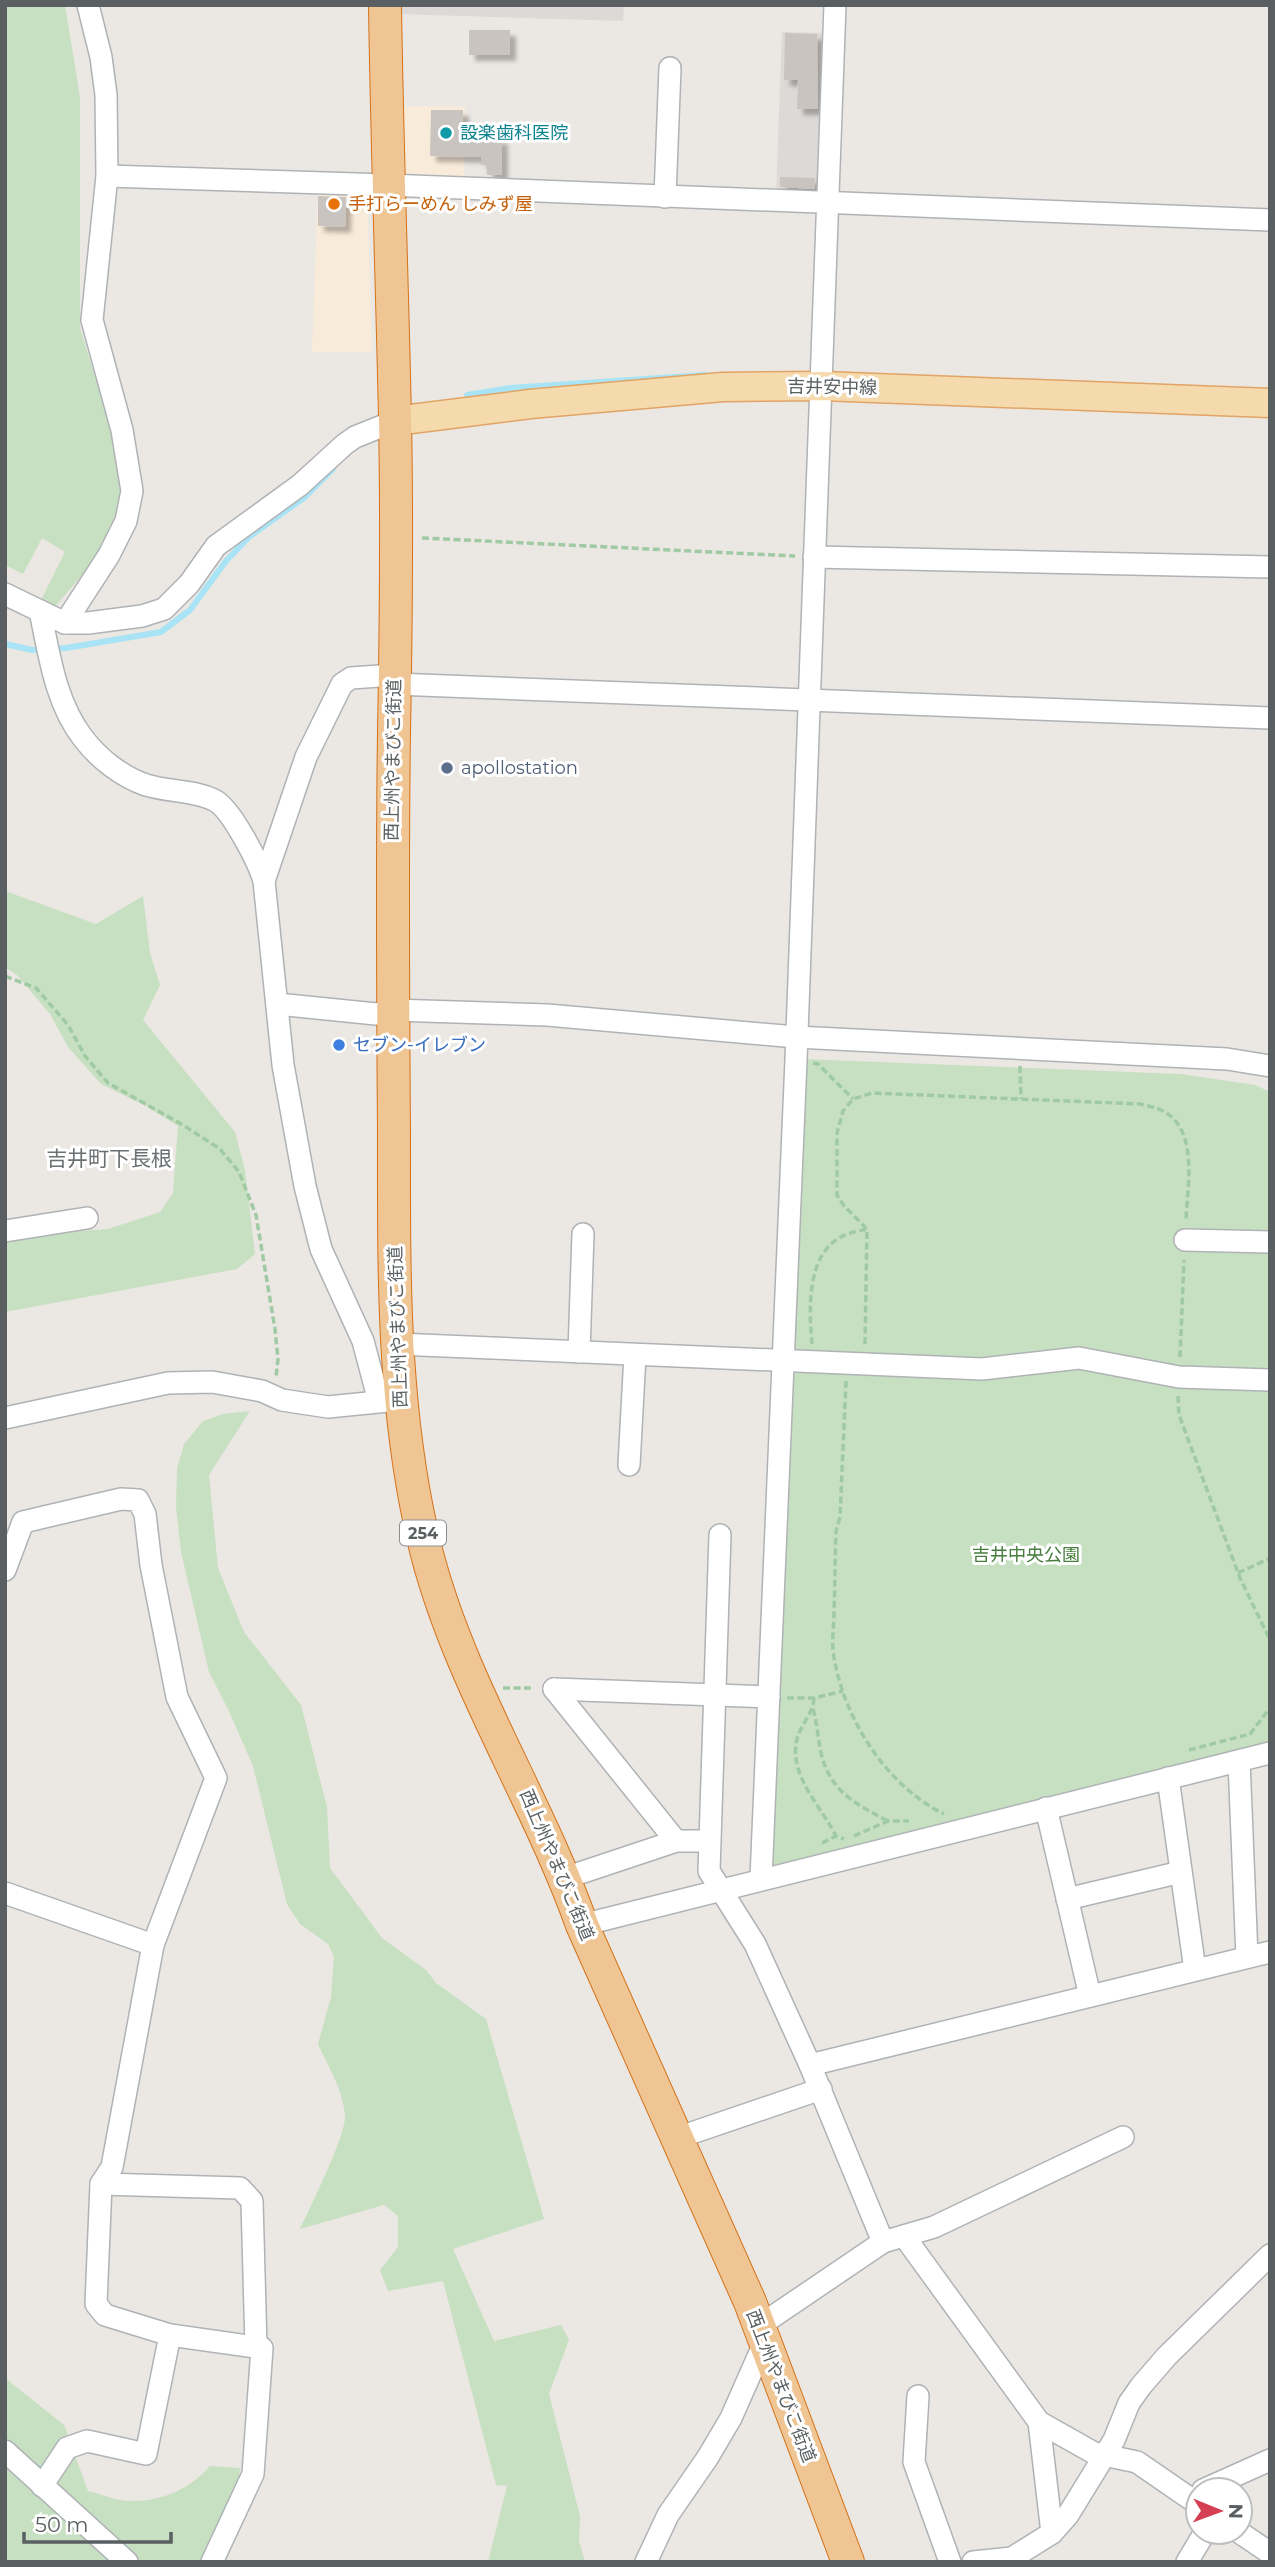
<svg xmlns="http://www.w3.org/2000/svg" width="1275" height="2567" font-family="Montserrat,'Noto Sans JP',sans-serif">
<defs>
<filter id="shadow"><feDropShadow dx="6" dy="6" stdDeviation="2" flood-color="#0004"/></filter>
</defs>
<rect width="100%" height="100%" fill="#ebe7e2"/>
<!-- commercial -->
<g fill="#f9ebd9">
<polygon points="398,106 465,107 464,186 398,183"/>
<polygon points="318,186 367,187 372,352 312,352"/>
</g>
<!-- industrial -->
<g fill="#ddd9d6">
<polygon points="397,5 624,5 623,21 398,14"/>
<polygon points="782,32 829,33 824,197 776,196"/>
</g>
<!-- green -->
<g fill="#c7e0c1">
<polygon points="5,5 65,5 80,97 80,328 113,435 122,490 115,528 88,568 52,610 42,598 65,552 42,538 23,574 5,565"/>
<polygon points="5,891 96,924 143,896 150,953 160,985 143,1020 235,1132 245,1170 255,1254 237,1269 5,1312 5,1237 108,1229 160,1212 173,1193 178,1126 146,1106 101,1084 68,1047 50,1014 17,975 5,967"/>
<polygon points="802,1059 1181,1074 1255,1085 1270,1092 1270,1744 767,1874"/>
<path d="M250,1411L209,1475L218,1568L244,1632L301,1705L327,1807L330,1868L382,1938L426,1970L436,1983L454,1996L486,2019L544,2219L453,2249L494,2341L561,2325L569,2340L549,2394L580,2516L579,2541L585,2562H488L507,2486L496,2485L443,2281L388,2291L380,2270L398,2247V2216L384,2205L300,2229C310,2208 346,2135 345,2116C343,2090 329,2068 318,2044L331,1997L334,1957L328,1944L300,1924L287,1904L253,1766L228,1709L209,1672L181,1552L176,1507L177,1469L184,1444L203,1421L223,1414Z"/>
<path d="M5,2378L64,2425L88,2491C102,2494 118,2502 132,2501C163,2501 190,2489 210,2466L240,2468L237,2500L219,2562H5Z"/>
</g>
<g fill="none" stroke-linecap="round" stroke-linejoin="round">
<!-- stream -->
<g stroke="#a8e4f5" stroke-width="6">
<polyline points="467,395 510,388 705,375"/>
<polyline points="5,644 32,650 66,648 161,632 190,610 226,561 249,537 305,497 333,469"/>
</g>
</g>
<!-- building -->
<g fill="#c9c4c0" filter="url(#shadow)">
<rect x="469" y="30" width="41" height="25"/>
<polygon points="785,33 817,34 818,109 797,109 798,80 784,80"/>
<polygon points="431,110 463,110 463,138 502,138 502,175 487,175 487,165 481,165 481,157 430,156"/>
<polygon points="780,177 815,178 815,189 780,187"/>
<polygon points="318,196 346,197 345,227 318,226"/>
</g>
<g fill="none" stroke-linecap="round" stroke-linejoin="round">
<!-- minor casing -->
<g stroke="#afb3b6" stroke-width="24">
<g id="minor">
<polyline points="107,176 387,185 1270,220"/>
<polyline points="665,197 670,68"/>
<polyline points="814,557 1270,567"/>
<polyline points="5,594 65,623 88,623 142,616 164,609 189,584 216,546 300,485 345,444 355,437 395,421"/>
<path d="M40,611C49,653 55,702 83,738C98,758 122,777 146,785C169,792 193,790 214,800C231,808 259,863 264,881L283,1065L305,1186L321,1249L363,1341L376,1390"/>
<polyline points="65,623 109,555 126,521 132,491 122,430 92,320 107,176 106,95 101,57 88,5"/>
<polyline points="395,684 1270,718"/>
<polyline points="264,881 306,757 342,684 351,678 394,675"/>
<polyline points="277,1004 376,1014 393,1010 547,1015 796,1037 1227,1059 1270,1066"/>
<polyline points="5,1231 87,1218"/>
<polyline points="1185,1240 1270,1242"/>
<polyline points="397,1344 982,1369 1079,1358 1179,1377 1270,1380"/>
<polyline points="579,1352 583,1234"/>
<polyline points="5,1418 168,1383 212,1382 262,1391 282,1400 328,1407 398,1400"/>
<polyline points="629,1465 635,1355"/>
<polyline points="720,1535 709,1871 755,1944 810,2065 883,2242"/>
<polyline points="5,1570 23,1522 121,1499 138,1500 145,1514 151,1565 177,1697 216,1778 153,1945 112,2167 101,2184 96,2304 105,2315 170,2335 262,2348 253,2474 212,2562"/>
<polyline points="554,1689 769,1697"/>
<polyline points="554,1689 676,1841"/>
<polyline points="1239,1761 1247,1957"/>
<polyline points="1168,1778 1195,1970"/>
<polyline points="1046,1808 1090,1996"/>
<polyline points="565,1878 676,1841 708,1841"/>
<polyline points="761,1879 796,1060 835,5"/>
<polyline points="5,1893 153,1945"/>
<polyline points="1067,1899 1181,1872"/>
<polyline points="582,1925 1270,1753"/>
<polyline points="810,2065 1270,1952"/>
<polyline points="677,2138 821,2089"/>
<polyline points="101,2184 240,2188 252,2201 256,2347"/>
<polyline points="904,2236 1039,2422 1094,2453 1137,2462 1198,2504"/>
<polyline points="759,2326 883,2242 934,2227 1123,2137"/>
<polyline points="918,2396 914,2462 950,2562"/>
<polyline points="1039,2422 1052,2533"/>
<polyline points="5,2451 127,2562"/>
<polyline points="42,2486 67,2448 87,2441 146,2454 170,2335"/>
<polyline points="1203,2490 1270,2460"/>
<polyline points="1239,2532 1270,2553"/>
<polyline points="646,2562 668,2515 708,2457 731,2418 765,2341"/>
<polyline points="973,2562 1012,2558 1052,2533 1068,2515 1114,2440 1129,2403 1141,2386 1167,2356 1270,2255"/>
<polyline points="1187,2562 1205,2532"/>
</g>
</g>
<!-- major casing -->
<g stroke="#e1a465" stroke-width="31">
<polyline id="major" points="395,421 530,404 723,387 822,386 1270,403"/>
</g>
<!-- highway casing -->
<g stroke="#d47219" stroke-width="34">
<path id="highway" d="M385,5C387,143 392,280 395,418C397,522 396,627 394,732C392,866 393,1000 394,1134C394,1277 392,1415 427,1554C461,1684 537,1799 582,1925L750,2302L848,2562"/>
</g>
<!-- path -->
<g stroke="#a0caa3" stroke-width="3.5" stroke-dasharray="7 3.5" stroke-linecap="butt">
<polyline points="422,538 795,556"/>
<polyline points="5,976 36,988 68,1025 85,1056 108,1083 183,1125 220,1149 239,1172 256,1215 275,1329 278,1359 276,1377"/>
<polyline points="813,1063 818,1064 853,1099"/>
<polyline points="1020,1066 1021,1099"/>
<path d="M812,1344C809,1311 806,1255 841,1237C849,1232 859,1231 867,1229"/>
<path d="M865,1344L867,1229L844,1206L837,1195V1133L843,1111L853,1099L872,1093L1140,1104C1147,1106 1155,1107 1161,1110C1200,1128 1187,1187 1186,1221"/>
<polyline points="1180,1357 1184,1260"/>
<path d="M846,1381L840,1517L836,1531C835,1558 835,1585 834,1612C834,1624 832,1638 833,1650C841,1715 885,1785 944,1814"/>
<polyline points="1178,1396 1179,1415 1240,1578 1270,1640"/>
<polyline points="1238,1573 1270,1558"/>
<polyline points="503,1688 534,1688"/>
<polyline points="787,1698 814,1698 843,1691"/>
<path d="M814,1698C813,1714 801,1724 797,1739C788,1775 821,1806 836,1836L844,1839"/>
<path d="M813,1709C817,1723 818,1738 821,1753C830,1791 855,1804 888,1821"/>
<polyline points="1189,1750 1250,1734 1270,1708"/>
<polyline points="854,1836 888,1821 909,1821"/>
<polyline points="822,1843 836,1836"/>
</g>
<!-- minor -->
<use href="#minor" stroke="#fff" stroke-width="21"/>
<!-- major -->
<use href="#major" stroke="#f5daad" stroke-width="28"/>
<!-- highway -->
<use href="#highway" stroke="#f0c594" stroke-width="32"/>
</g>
<!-- markers -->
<circle fill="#0f9aa8" stroke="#fff" stroke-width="2.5" cx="446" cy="133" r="7"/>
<circle fill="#e8710a" stroke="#fff" stroke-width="2.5" cx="334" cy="204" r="7"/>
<circle fill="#5c6f8a" stroke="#fff" stroke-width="2.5" cx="447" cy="768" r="7"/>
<circle fill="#3f7fe0" stroke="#fff" stroke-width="2.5" cx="339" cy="1045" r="7"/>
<g text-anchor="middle" stroke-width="6" stroke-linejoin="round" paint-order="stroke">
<!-- shield labels -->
<rect fill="#fff" stroke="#8c8f90" stroke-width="2" x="400" y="1520.5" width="46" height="25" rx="5"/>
<g font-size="16" font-weight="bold" fill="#5a5f61">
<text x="423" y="1539">254</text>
</g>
<!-- culture labels -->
<g font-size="18" fill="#0d838f" stroke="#fff" text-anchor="start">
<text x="460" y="139">設楽歯科医院</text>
</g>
<!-- food labels -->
<g font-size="18" fill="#c56008" stroke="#fff" text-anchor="start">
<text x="348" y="210">手打らーめん しみず屋</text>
</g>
<!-- street labels -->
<g font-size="18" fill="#5a5f61" stroke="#fff">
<text transform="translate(832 387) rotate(1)" y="6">吉井安中線</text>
<text transform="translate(393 760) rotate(-89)" y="6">西上州やまびこ街道</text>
<text transform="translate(398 1327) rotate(-92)" y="6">西上州やまびこ街道</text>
<text transform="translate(557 1865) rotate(67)" y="6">西上州やまびこ街道</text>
<text transform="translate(781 2386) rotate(69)" y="6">西上州やまびこ街道</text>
</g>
<!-- service labels -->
<g font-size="18" fill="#4e5e75" stroke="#fff" text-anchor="start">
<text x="461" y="774">apollostation</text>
</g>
<!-- shop labels -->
<g font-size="18" fill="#366cbe" stroke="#fff" text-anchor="start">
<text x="353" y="1051">セブン-イレブン</text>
</g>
<!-- park labels -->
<g font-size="18" fill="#487d3d" stroke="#fff">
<text x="1026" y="1561">吉井中央公園</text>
</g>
<!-- quarter labels -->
<g font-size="21" fill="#6b7173" stroke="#fff">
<text x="109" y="1166">吉井町下長根</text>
</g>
</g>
<!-- border -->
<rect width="1275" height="2567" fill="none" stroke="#5a5f61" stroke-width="14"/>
<!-- north arrow -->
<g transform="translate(1219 2511) rotate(91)"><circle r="33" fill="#ffffff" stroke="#bdbfc0" stroke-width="2"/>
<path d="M0-5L12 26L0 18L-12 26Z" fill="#d53e53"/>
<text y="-10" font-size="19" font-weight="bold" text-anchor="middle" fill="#5a5f61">N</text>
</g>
<!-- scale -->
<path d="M24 2532v10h147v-10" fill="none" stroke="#5a5f61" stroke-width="3.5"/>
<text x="35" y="2532" font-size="21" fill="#5a5f61" stroke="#ffffff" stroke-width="5" paint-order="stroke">50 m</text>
</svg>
